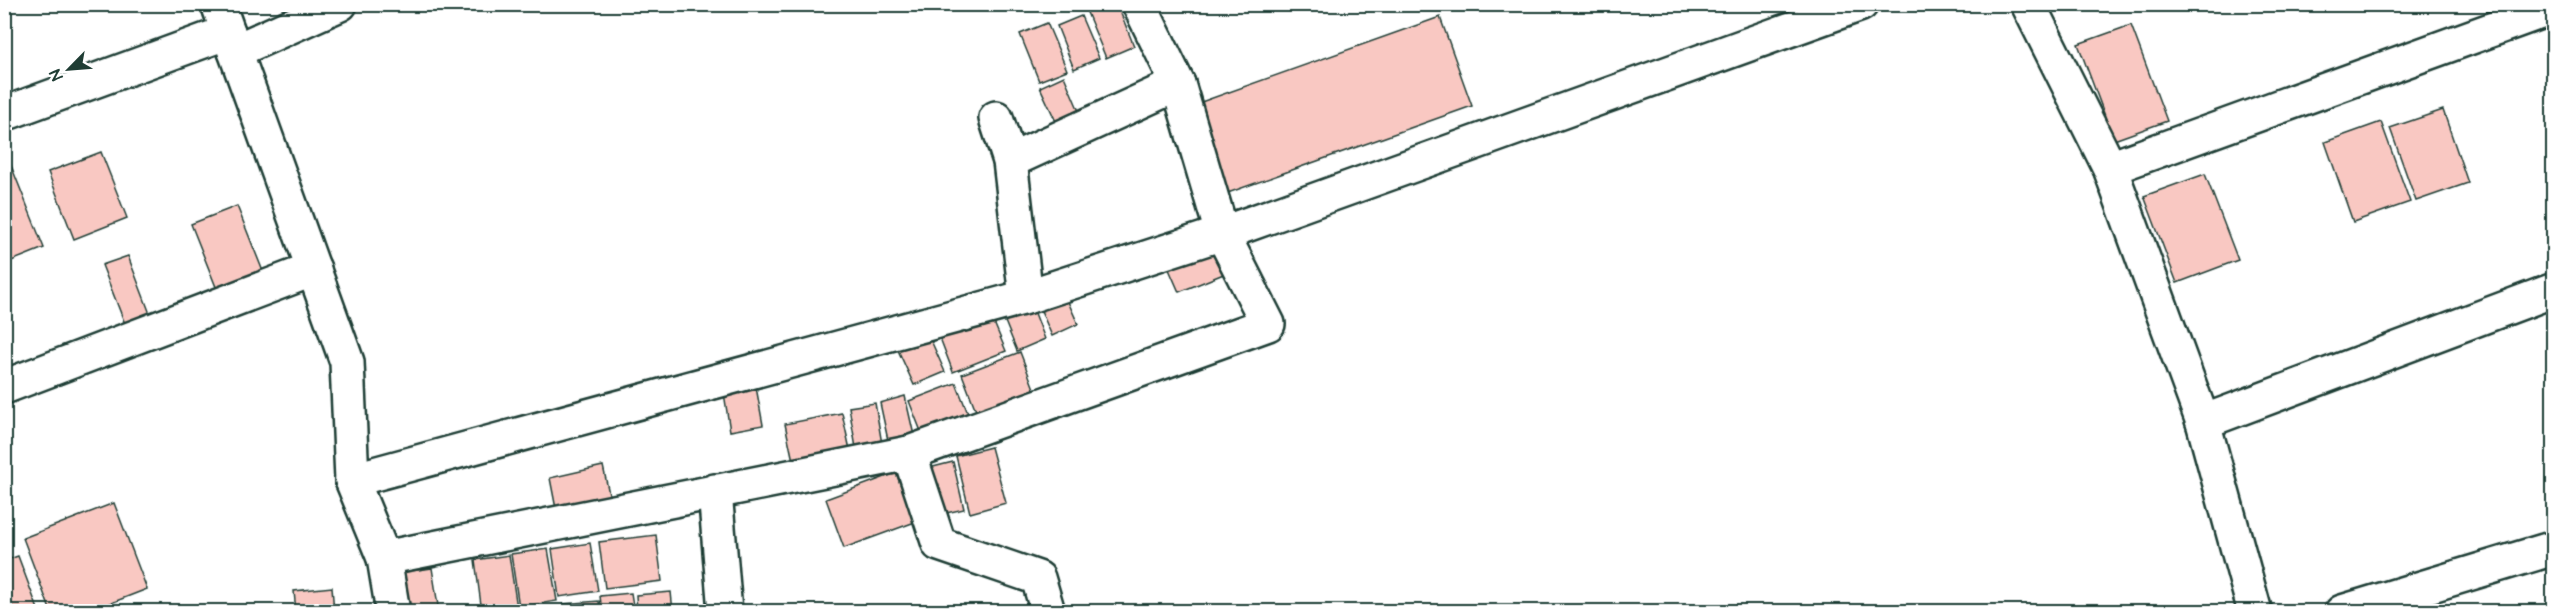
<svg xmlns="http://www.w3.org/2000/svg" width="2558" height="616" font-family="'Architects Daughter',sans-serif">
<rect width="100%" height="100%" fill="#fff"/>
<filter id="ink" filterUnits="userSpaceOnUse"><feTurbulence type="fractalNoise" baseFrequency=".0167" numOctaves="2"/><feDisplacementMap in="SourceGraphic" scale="12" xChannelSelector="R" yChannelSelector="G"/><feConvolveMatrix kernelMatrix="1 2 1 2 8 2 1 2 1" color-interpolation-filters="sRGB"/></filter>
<g filter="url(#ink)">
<!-- building -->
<g fill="#f9c8c2" stroke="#1f3d34" stroke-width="1.5">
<polygon points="1100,4 1117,4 1134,46 1106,58 1086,10"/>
<polygon points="1081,16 1099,58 1074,69 1057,26"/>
<polygon points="1440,17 1472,106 1222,195 1190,106"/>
<polygon points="1047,23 1067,70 1039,81 1020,34"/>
<polygon points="2131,25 2167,121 2114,140 2078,44"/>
<polygon points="1064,76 1082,118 1059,128 1040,87"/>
<polygon points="2443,110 2468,183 2416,201 2390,128"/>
<polygon points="2381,122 2410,202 2353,222 2325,142"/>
<polygon points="101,152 127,218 74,239 48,172"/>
<polygon points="10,163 44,248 4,264 4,165"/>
<polygon points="2205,174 2238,260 2177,283 2144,196"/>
<polygon points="237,206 266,279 220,297 191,224"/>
<polygon points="1212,240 1226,273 1179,292 1165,260"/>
<polygon points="128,256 152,319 127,329 102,265"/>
<polygon points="1065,295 1078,324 1052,336 1039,306"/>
<polygon points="1033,308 1045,339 1017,351 1004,319"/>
<polygon points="992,318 1006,351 953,372 940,338"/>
<polygon points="929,336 945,372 914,385 898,350"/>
<polygon points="1020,352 1038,399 980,421 962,374"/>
<polygon points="956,383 971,421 924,439 909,401"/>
<polygon points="756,387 763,425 730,431 724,393"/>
<polygon points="905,396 915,440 889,445 880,403"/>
<polygon points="875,403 883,450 857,454 849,407"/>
<polygon points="842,413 852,459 795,470 785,424"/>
<polygon points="991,447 1006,503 970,513 956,456"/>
<polygon points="953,462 964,509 924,518 913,472"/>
<polygon points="603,466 611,503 557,514 550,478"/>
<polygon points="896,473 915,522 844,548 826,499"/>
<polygon points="114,503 147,589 88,612 51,612 23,538"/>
<polygon points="656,535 662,581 605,588 599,542"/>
<polygon points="590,543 598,591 559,597 552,549"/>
<polygon points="548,549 557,601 519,607 511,554"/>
<polygon points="509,555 517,608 482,612 475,560"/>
<polygon points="18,556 39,612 4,612 4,561"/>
<polygon points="432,568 439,612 403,612 397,573"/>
<polygon points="332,587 334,612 296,612 294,591"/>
<polygon points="671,592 673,612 637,612 636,595"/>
<polygon points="631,593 634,612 602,612 600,596"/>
<polygon points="599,601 600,612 564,612 563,604"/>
<polygon points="556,607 556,612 524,612"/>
</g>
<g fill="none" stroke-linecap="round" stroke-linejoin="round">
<!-- minor casing -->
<g stroke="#1f3d34" stroke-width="38">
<g id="minor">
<polyline points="218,4 347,362 352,480 384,558 393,612"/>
<polyline points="2028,4 2110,168 2203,422 2255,612"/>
<polyline points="235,51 340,4"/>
<polyline points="4,114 228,32"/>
<polyline points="996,118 1010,161 1026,297"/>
<polyline points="1010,161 1178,84"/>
<polyline points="2110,168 2554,7"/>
<polyline points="4,387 314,269"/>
<polyline points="2203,422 2554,290"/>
<polyline points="909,453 939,544 1038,578 1048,612"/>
<polyline points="352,480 1026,297 1232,230 1861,4"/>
<polyline points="715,491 725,612"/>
<polyline points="384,558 909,453 1268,324 1222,233 1178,84 1139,4"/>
<polyline points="2342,612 2554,548"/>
</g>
</g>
<!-- minor -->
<use href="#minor" stroke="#fff" stroke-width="33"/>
</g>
</g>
<!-- margin -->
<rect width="2558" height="616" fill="none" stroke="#fff" stroke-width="24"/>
<rect x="12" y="12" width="2534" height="592" fill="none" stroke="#1f3d34" stroke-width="2" filter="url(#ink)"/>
<!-- north arrow -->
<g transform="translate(69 69) rotate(245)" stroke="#ffffff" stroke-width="4.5" paint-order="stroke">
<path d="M0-4.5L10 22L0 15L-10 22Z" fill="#1f3d34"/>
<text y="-9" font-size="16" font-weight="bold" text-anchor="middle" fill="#1f3d34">N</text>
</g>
</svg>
